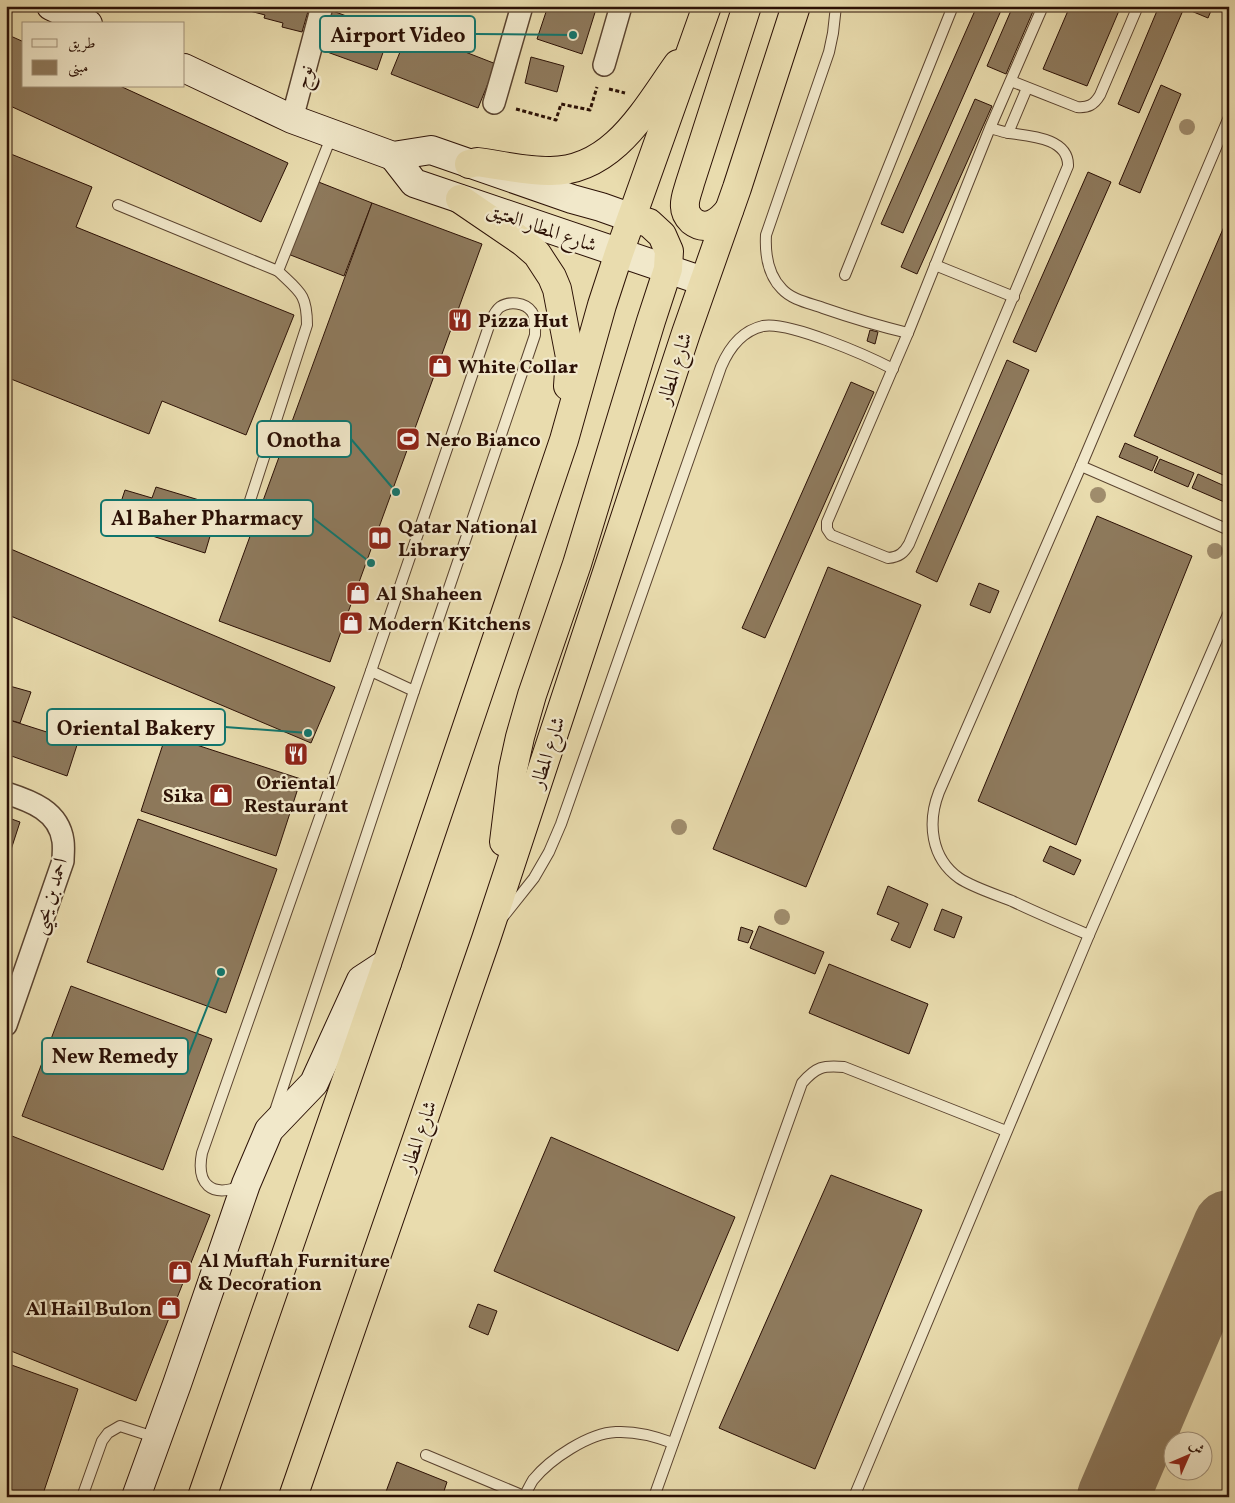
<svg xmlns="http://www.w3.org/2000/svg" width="1235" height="1503" font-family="Vollkorn,Amiri,serif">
<rect width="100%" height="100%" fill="#e9dcae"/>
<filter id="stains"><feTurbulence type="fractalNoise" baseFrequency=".004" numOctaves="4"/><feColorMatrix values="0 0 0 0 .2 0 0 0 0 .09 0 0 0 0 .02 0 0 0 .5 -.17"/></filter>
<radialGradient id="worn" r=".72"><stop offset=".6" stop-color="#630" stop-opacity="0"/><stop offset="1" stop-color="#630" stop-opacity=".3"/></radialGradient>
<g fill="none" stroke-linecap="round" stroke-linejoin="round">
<!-- taxiway -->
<polyline stroke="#8a765a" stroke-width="72" points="1113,1497 1229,1226"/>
</g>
<!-- building -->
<g fill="#8e7a5d" stroke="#2b1005">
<polygon points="244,6 313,6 312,8 309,8 302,32 282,27 283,23 264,18 265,15 246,10 247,7"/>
<polygon points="548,6 597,6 582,54 537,39"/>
<polygon points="977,6 1003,6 903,233 881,224"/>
<polygon points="1013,6 1029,6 1034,9 1006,74 987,66"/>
<polygon points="1070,6 1121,6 1087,86 1043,69"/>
<polygon points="1159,6 1213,6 1208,18 1184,8 1139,113 1118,104"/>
<polygon points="330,10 390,32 377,70 316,48"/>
<polygon points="409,30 496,64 478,108 391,74"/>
<polygon points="6,34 24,42 24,86 120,86 288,163 261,222 6,104"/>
<polygon points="531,57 564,66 557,92 525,83"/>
<polygon points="1161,85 1181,94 1140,193 1119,184"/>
<polygon points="975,99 992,106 917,274 901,267"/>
<polygon points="6,152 92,187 76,227 294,315 246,435 162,401 149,434 6,377"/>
<polygon points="1088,172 1111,182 1036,352 1013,342"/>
<polygon points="316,181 372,203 344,276 288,254"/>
<polygon points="372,203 482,244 330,662 219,621"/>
<polygon points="1229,215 1229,475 1228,477 1134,436"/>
<polygon points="870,330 878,332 875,344 867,341"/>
<polygon points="1007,360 1029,370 937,582 916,572"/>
<polygon points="851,382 874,392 765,638 742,628"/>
<polygon points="1125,443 1158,457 1152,471 1119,457"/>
<polygon points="1160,459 1194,473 1188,487 1154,472"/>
<polygon points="1198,474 1229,488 1229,504 1192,488"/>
<polygon points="156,487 219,506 205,553 140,532 146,513 120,505 125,490 152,498"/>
<polygon points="1097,516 1192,556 1076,845 978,801"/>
<polygon points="6,547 335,687 311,743 6,614"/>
<polygon points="828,567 921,605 806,887 713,849"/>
<polygon points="979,583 999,591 990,613 970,605"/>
<polygon points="6,685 31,692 20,723 6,719"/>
<polygon points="6,719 78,742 67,776 6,754"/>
<polygon points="166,735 301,779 276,856 141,811"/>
<polygon points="6,817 20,822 6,865"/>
<polygon points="138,819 277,869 226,1013 87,962"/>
<polygon points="1050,846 1081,860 1074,875 1043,861"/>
<polygon points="888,886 928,904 910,948 891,940 899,923 877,914"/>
<polygon points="942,909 962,917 954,938 934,930"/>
<polygon points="759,926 824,952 815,974 750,948"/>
<polygon points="741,927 753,931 748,943 738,940"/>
<polygon points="829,964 928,1004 909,1054 809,1013"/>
<polygon points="71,986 212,1039 163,1170 22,1116"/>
<polygon points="7,1134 210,1215 136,1401 6,1349"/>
<polygon points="551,1137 735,1217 678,1351 494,1271"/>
<polygon points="831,1175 922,1210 815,1469 719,1428"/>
<polygon points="478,1304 497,1311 488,1335 469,1327"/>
<polygon points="6,1363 78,1389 42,1497 6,1497"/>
<polygon points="397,1462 447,1482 442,1497 384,1497"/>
</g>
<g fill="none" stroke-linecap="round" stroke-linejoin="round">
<!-- lane casing -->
<g stroke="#5a432f" stroke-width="12">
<g id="lane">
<path d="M836,6L833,33L829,52L766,235C765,254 767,274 782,289C792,300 809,303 823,308C852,318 879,326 908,333"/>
<polyline points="6,13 9,6"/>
<path d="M1011,81L1077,107C1088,108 1094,105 1100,95L1138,6"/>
<path d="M990,128C997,130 1003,132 1009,133C1030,136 1069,138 1068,166L909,544C904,553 899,557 888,558L831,535L827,529V522L908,333L990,128L1043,6"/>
<polyline points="1008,133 1027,88"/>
<polyline points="118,205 278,271 332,135"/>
<polyline points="935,265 1014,297"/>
<polyline points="845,275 953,6"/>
<polyline points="1081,466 1229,530"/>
<path d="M245,516L307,325C307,294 300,292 278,271"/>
<polyline points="371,671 414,691"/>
<path d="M503,917L534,878L549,852L561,824L721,367C729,348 741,331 763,326C789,321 868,356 893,369"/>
<path d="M1089,935C1063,924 1037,913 1012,901C997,895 972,887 959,878C931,858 927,823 939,792L1081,466L1229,117"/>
<path d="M241,1186C211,1198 196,1184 202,1153L371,671L491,320C493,316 496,310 500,307C509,301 525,302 532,312C536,318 535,328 535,335L414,691L275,1111"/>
<polyline points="426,1455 524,1496"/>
<polyline points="82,1497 102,1441 108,1433 120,1426 157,1438"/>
<path d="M524,1497C527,1491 530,1485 533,1480C550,1459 589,1433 616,1432C636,1431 655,1436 673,1443"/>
<path d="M654,1497L802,1083C816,1067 823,1065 844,1067L1006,1131"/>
<polyline points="854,1497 1089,935 1229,612"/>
</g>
</g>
<!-- street casing -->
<g stroke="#5a432f" stroke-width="24">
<g id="street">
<polyline points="604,65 621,6"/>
<polyline points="494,103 522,6"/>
<polyline points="292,119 322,6"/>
<path d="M6,793C31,801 59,811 63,841C64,848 63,855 63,861L6,1025"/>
</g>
</g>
<!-- secondary casing -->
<g stroke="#2b1005" stroke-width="30">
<g id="secondary">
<polyline points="51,6 88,24"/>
<polyline points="184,68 292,119 393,156 431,150 572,199 601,207 632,218"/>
<polyline points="393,156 414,183 703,281"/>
<polyline points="136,1497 177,1384 246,1184 269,1130 314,1083 361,980 387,963"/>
</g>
</g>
<!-- highway casing -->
<g stroke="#2b1005" stroke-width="30">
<g id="highway">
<path d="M469,164L477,162C500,165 525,171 549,171C613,172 645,110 678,64"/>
<polyline points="460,199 523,242 537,254 552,277 557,289 570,357 568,386"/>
<path d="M729,210C720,222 706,232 692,221C688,217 685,212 685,207C684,199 688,191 690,183L747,6"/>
<polyline points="504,842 513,769 520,737 532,695 577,564 651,321 668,269 669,251 662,235 649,223 632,218"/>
<polyline points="202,1497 387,963 564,440 602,305 619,253 707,6"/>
<polyline points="293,1497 486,939 686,333 737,188 796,6"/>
</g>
</g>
<!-- path -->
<g stroke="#2b1005" stroke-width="3" stroke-dasharray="4 2.5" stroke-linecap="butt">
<polyline points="609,89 625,93"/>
<polyline points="516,109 556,120 561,104 590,110 597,87"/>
</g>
<!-- lane -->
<use href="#lane" stroke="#f1e8ca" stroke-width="10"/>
<!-- street -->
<use href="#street" stroke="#f1e8ca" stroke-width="21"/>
<!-- secondary -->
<use href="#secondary" stroke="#f1e8ca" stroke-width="28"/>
<!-- highway -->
<use href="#highway" stroke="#e9dcae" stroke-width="28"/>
</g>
<!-- trees -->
<g fill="#9f8c6c">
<circle cx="1187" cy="127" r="8"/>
<circle cx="1098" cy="495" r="8"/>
<circle cx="1215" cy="551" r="8"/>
<circle cx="679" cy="827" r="8"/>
<circle cx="782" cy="917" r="8"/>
</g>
<!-- icons -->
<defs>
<g id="restaurant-square" transform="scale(1.25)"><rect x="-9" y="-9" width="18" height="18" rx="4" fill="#8f2418" stroke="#f1e8ca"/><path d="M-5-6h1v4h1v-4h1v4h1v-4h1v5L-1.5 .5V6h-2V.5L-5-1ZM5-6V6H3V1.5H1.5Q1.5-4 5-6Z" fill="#fff"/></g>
<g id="shop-square" transform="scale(1.25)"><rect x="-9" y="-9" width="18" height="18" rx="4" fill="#8f2418" stroke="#f1e8ca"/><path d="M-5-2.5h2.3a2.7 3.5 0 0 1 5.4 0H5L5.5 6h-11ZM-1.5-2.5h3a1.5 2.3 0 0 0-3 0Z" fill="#fff"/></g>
<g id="stadium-square" transform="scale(1.25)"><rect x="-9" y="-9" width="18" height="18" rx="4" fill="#8f2418" stroke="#f1e8ca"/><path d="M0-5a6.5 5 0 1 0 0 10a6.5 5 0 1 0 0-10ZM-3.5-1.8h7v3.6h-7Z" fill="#fff"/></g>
<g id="library-square" transform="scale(1.25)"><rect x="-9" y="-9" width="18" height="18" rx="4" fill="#8f2418" stroke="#f1e8ca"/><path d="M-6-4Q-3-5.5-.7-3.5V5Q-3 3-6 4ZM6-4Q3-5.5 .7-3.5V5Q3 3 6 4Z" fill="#fff"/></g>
</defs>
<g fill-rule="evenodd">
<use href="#restaurant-square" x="460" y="320"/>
<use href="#shop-square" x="440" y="366"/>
<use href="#stadium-square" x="408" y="439"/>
<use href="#library-square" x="380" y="538"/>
<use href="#shop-square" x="358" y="593"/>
<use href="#shop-square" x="351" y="623"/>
<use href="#restaurant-square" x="296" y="754"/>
<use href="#shop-square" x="221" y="795"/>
<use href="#shop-square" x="180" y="1272"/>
<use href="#shop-square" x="169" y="1308"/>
</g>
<g text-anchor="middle" stroke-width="4.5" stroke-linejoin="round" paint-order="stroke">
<!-- street labels -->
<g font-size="20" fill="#2b1005" stroke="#f1e8ca">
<text transform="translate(303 77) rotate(-75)" y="7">نوح</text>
<text transform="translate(542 227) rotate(19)" y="7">شارع المطار العتيق</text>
<text transform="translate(674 368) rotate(-72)" y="7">شارع المطار</text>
<text transform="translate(547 752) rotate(-72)" y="7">شارع المطار</text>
<text transform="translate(49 896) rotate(-73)" y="7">احمد بن يحيى</text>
<text transform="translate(418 1136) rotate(-71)" y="7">شارع المطار</text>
</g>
<!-- poi labels -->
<g font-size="20" font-weight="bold" fill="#2b1005" stroke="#f1e8ca" text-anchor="start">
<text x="478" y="327">Pizza Hut</text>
<text x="458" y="373">White Collar</text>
<text x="426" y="446">Nero Bianco</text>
<text x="398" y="533">Qatar National<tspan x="398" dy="23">Library</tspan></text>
<text x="376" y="600">Al Shaheen</text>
<text x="368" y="630">Modern Kitchens</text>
<text x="296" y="789" text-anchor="middle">Oriental<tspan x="296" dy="23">Restaurant</tspan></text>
<text x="204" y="802" text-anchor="end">Sika</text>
<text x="198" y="1267">Al Muftah Furniture<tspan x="198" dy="23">&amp; Decoration</tspan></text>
<text x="152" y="1315" text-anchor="end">Al Hail Bulon</text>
</g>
</g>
<!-- callouts -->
<path fill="none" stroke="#0f766e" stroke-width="2" d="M573 35L475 34M396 492L351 439M371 563L313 518M308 733L225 727M221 972L188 1056"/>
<g fill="#0f766e" stroke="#f1e8ca" stroke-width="2">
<circle cx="573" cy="35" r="5"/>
<circle cx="396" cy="492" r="5"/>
<circle cx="371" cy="563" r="5"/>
<circle cx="308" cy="733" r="5"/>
<circle cx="221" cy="972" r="5"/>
</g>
<g fill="#f1e8ca" stroke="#0f766e" stroke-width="2">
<rect x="320" y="16" width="155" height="36" rx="5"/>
<rect x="257" y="421" width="94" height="36" rx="5"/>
<rect x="101" y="500" width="212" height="36" rx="5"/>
<rect x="47" y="709" width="178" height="36" rx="5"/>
<rect x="42" y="1038" width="146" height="36" rx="5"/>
</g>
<g font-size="21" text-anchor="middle" font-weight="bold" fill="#2b1005">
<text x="398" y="42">Airport Video</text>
<text x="304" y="447">Onotha</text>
<text x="207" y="525">Al Baher Pharmacy</text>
<text x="136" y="735">Oriental Bakery</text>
<text x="115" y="1063">New Remedy</text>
</g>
<!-- margin -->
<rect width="1235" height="1503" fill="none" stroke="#e9dcae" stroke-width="25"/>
<rect x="8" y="8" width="1220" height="1488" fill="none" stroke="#2b1005" stroke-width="2.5"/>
<rect x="12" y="12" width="1210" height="1478" fill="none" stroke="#2b1005"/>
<!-- legend -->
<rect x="22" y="22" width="162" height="65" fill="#f1e8ca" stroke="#a2927b"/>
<rect x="32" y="39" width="25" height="8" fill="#f1e8ca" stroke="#a2927b"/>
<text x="68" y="48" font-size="15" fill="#2b1005">طريق</text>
<rect x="32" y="60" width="25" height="15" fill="#8e7a5d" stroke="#a2927b"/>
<text x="68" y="72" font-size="15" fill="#2b1005">مبنى</text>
<!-- north arrow -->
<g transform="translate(1188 1456) rotate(45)"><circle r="24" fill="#f1e8ca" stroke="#a2927b"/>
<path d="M0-4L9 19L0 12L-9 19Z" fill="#8f2418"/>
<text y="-8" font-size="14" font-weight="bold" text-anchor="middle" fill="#2b1005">ش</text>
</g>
<rect width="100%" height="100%" filter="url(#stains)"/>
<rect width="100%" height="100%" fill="url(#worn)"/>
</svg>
